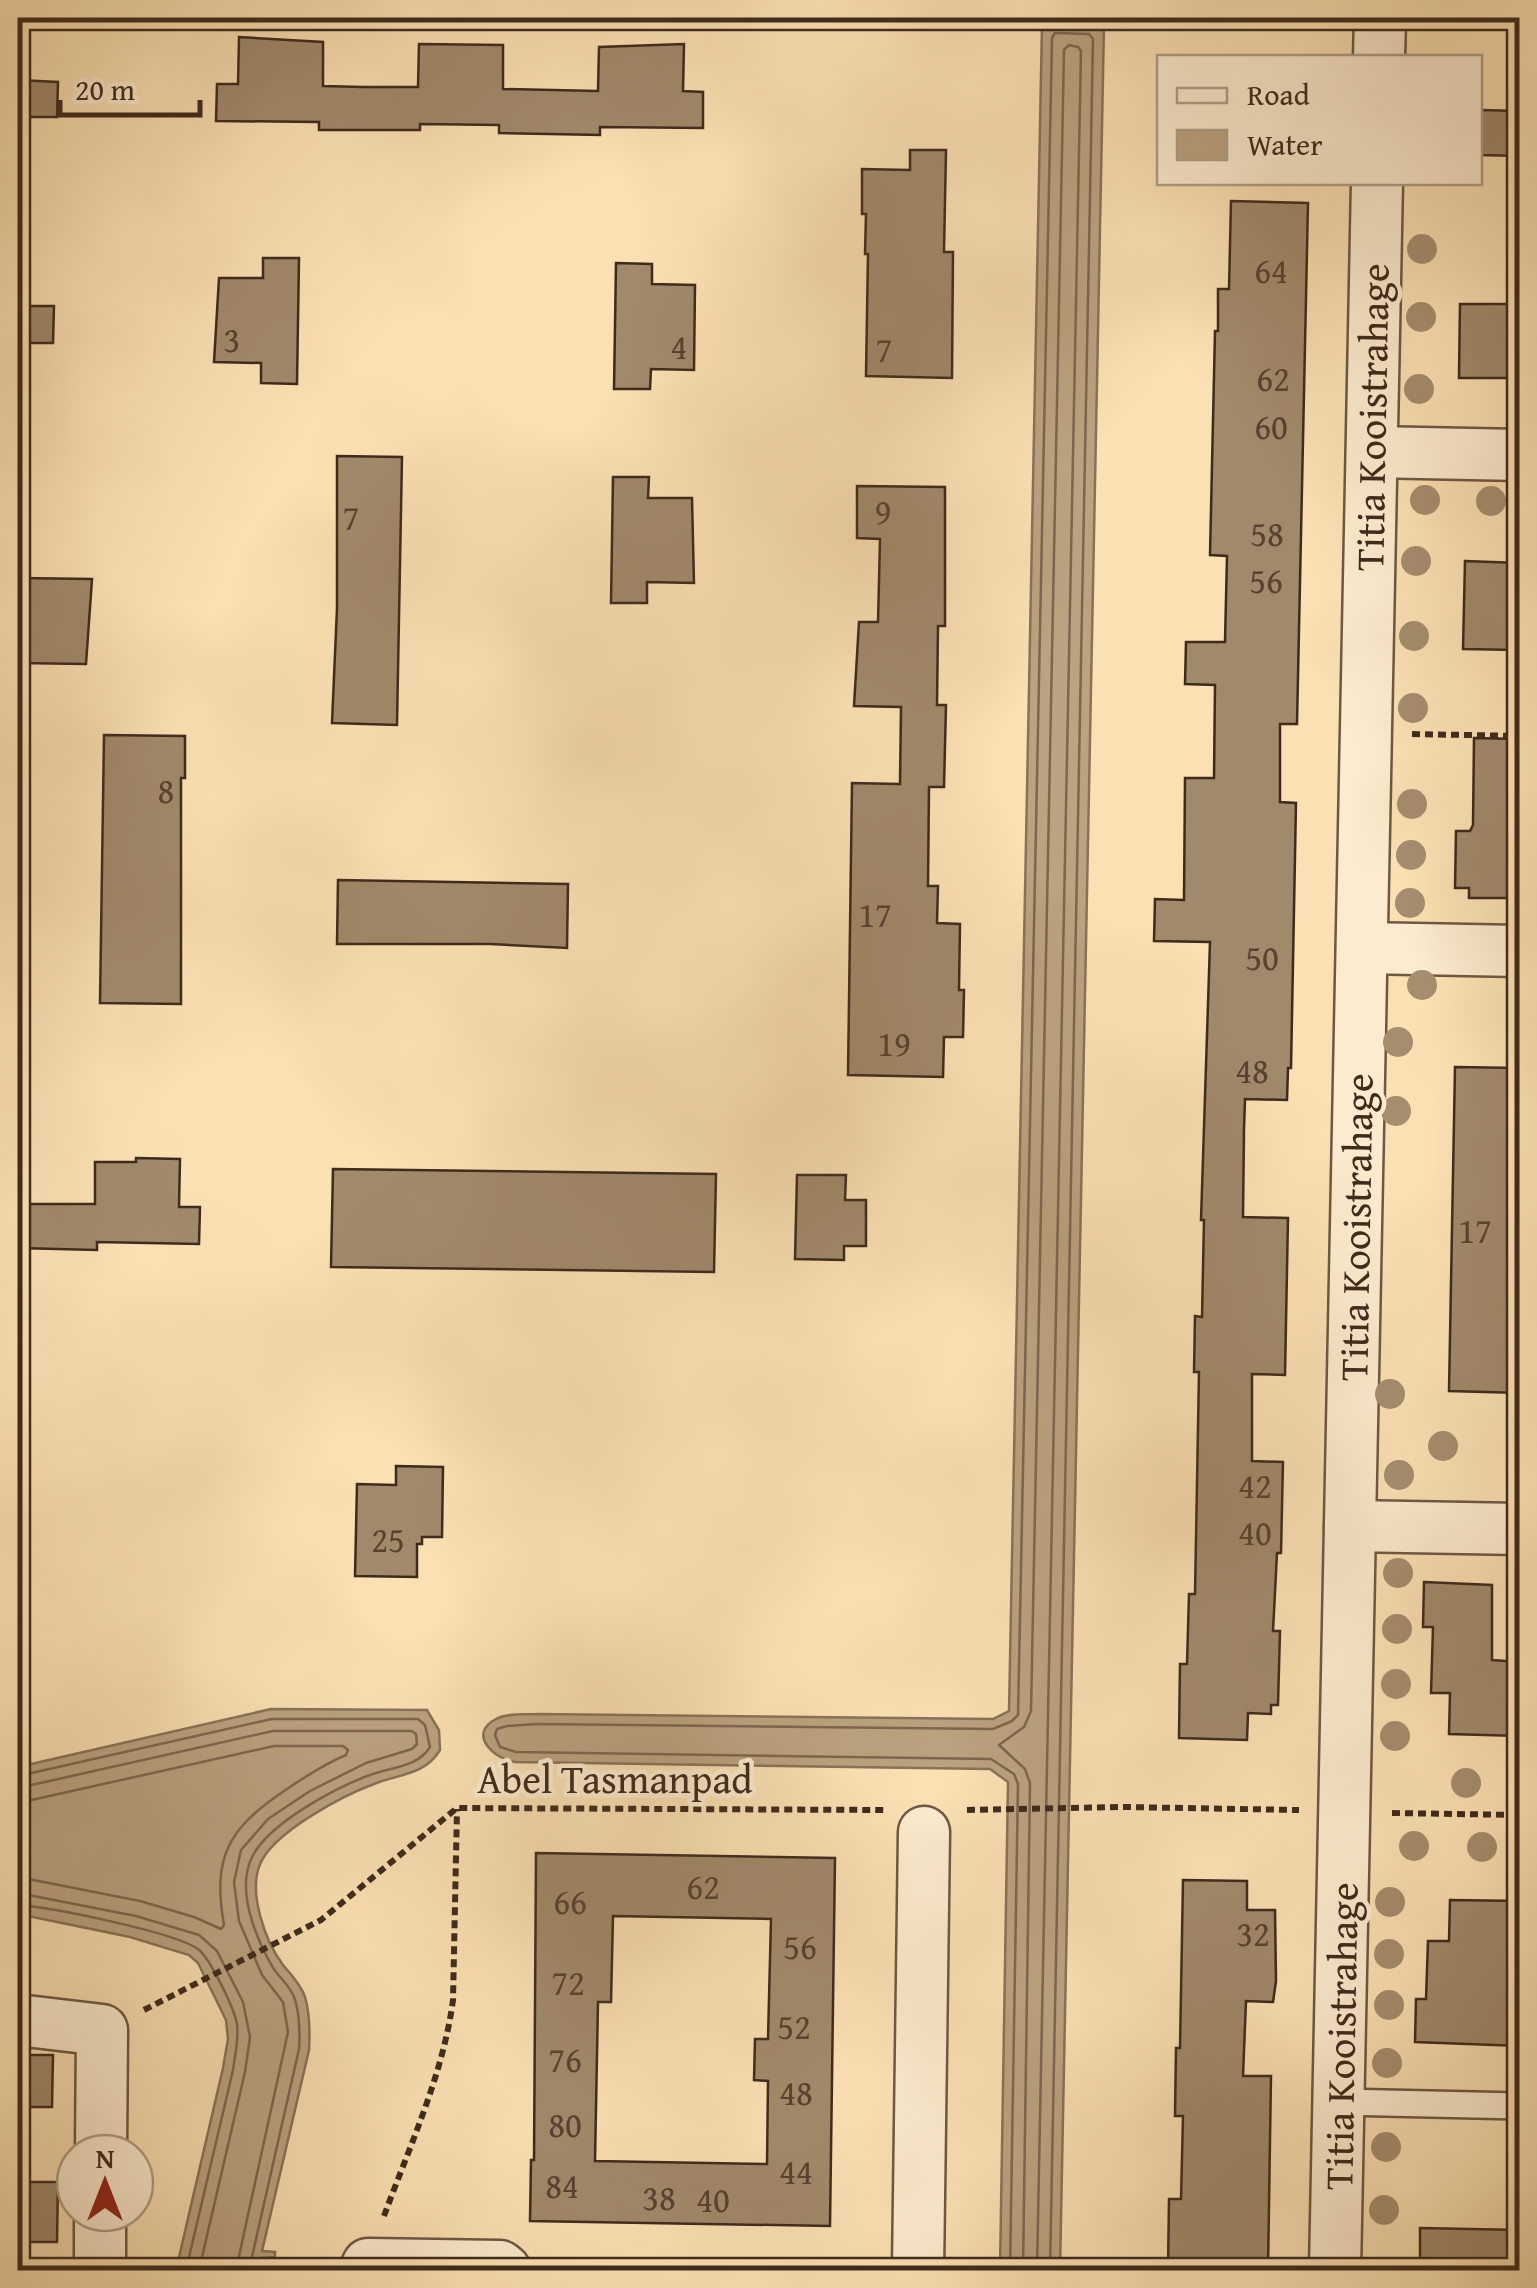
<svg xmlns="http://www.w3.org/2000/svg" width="1537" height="2288" font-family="'Gentium Book Plus',serif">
<rect width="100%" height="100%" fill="#fbe0b3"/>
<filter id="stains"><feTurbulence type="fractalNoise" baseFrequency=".002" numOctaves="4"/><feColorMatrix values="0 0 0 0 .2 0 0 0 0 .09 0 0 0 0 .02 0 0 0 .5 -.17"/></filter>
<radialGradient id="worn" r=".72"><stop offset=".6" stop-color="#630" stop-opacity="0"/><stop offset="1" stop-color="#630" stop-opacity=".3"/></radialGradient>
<!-- water -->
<g fill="#bba280" stroke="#897258" stroke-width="2.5">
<path d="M1042,24H1104L1060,2270H1000L1008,1782L990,1769L515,1762C494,1759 467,1734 496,1719C507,1713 524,1715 537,1714L993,1719L1009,1711Z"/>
<path d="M271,1709L427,1710L439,1730L440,1750C425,1775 399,1774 374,1784C342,1796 276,1831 261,1862C247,1891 265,1941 283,1965C291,1975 300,1983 305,1997C310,2014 310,2032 309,2050L262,2251L275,2252V2257L261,2258L258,2270H176L223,2068L228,2039L226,2020L198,1963L189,1955L130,1937L18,1914V1767Z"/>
</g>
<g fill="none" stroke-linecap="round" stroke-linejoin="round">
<!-- shore -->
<g stroke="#7d664e" stroke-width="2.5">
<path d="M18,1776L272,1719H418L425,1725L430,1747C418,1767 391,1767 370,1775C335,1788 269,1823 252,1857C236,1890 255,1936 272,1966C278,1977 289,1984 294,1997C300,2013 300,2032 299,2049L249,2270"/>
<polyline points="18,1788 273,1731 412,1731 416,1734 417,1744 412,1749 366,1763 310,1791 268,1819 241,1850 234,1882 239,1921 262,1975 283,2002 288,2032 236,2270"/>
<path d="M18,1803L274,1746H343L348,1750L346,1755C324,1764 303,1778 284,1791C228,1829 212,1857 224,1925L221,1929L194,1917L140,1901L18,1877"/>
<polyline points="18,1893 136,1916 199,1935 217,1951 243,2002 250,2037 245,2072 199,2270"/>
<path d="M18,1905C50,1907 174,1932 198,1949C210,1958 234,2008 237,2024C239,2039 235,2055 233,2070L186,2270"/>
<polyline points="1010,2270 1018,1784 1014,1774 991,1759 516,1752 500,1747 495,1735 497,1729 507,1726 537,1724 993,1729 1012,1721 1018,1715 1052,38 1055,33 1089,34 1093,39 1050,2270"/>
<polyline points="1023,2270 1030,1783 1025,1769 999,1745 1024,1727 1031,1711 1064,50 1069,45 1078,47 1081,51 1037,2270"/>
</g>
</g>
<!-- building -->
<g fill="#a1896b" stroke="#3f2b1c" stroke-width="2.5" fill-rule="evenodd">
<polygon points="239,37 323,42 323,86 363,87 418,87 419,44 503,45 503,89 598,91 599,47 684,44 683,91 703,92 703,128 600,127 600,135 499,133 499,125 420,124 420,130 319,130 319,122 216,121 217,84 238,84"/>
<polygon points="18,80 58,82 57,117 18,117"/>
<polygon points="1480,110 1520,111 1520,156 1480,155"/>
<polygon points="910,150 946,150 944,252 953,252 952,378 866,376 868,254 865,254 866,214 862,214 862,169 910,170"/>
<polygon points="1231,201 1308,203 1297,724 1280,724 1280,802 1296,803 1291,1068 1288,1068 1287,1100 1245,1099 1244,1129 1243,1217 1288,1218 1285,1375 1252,1374 1252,1461 1283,1462 1281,1553 1277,1553 1273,1631 1280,1631 1278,1705 1271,1705 1271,1714 1248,1713 1247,1740 1179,1738 1180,1664 1187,1664 1189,1594 1195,1594 1199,1372 1194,1372 1195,1316 1202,1317 1204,1220 1201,1220 1210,942 1154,941 1155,899 1184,900 1185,778 1214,778 1215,685 1185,684 1186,642 1225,642 1227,556 1210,555 1215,331 1218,331 1218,289 1229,289"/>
<polygon points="263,258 299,258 297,384 261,383 261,363 214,362 219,278 263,278"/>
<polygon points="616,263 652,264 652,284 695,285 694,370 651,369 650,389 614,389"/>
<polygon points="1460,304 1520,304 1520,378 1459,378"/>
<polygon points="18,306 54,306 53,343 18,343"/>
<polygon points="337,456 402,457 397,725 332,723 337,608"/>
<polygon points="613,477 649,477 648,498 692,498 694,583 647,582 647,603 611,603"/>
<polygon points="857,486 945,487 945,626 938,626 937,705 946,705 944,787 929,787 928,886 938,886 937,923 960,924 959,990 964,990 963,1037 944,1037 943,1077 848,1075 852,783 900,784 901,707 854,706 859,622 878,622 880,539 857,538"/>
<polygon points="1465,561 1519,563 1518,650 1463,649"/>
<polygon points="18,578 92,579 86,664 18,663"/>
<polygon points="104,735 185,736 185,778 181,778 181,1004 100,1003"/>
<polygon points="1474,738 1516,739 1515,826 1520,826 1520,898 1469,898 1469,888 1455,888 1456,831 1470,831 1473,825"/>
<polygon points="338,880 568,884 567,948 490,944 337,944"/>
<polygon points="1455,1067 1520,1068 1520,1393 1449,1391"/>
<polygon points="136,1158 180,1159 179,1207 200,1207 199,1244 97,1242 97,1250 18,1248 18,1204 95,1204 95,1162 136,1162"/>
<polygon points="333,1169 716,1174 714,1272 331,1267"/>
<polygon points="797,1175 846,1175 845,1200 866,1200 866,1246 844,1246 844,1260 795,1259"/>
<polygon points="396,1466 443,1467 442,1537 422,1537 422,1544 417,1544 417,1577 355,1576 357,1484 396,1485"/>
<polygon points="1424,1582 1492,1585 1492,1660 1520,1662 1520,1736 1449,1734 1450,1693 1431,1693 1433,1627 1423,1627"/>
<path d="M536,1853L835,1858L830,2226L530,2221L531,2160H534ZM613,1916L771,1919L768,2039H755L754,2080L768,2081L767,2164L595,2161L598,2002H611Z"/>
<polygon points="1183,1880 1247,1881 1247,1910 1275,1910 1276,1981 1273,2002 1246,2001 1243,2076 1271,2076 1268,2270 1168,2270 1169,2199 1181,2199 1183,2116 1175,2116 1176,2048 1180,2048"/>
<polygon points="1450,1900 1520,1901 1520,2046 1415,2042 1416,1999 1426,1999 1428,1941 1449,1941"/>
<polygon points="18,2055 53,2055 52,2107 18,2107"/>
<polygon points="18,2182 58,2182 57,2242 18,2242"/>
<polygon points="1420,2228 1520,2230 1520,2270 1420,2270"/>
</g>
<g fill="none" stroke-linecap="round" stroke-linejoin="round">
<!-- service casing -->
<g stroke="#6e5842" stroke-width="30">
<polyline id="service" points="1340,2102 1520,2106"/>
</g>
<!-- minor casing -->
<g stroke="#6e5842" stroke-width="55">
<g id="minor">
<polyline points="1379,58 1380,18"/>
<polyline points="1372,452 1520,455"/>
<polyline points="1362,948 1520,951"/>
<polyline points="1350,1526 1520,1529"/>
<polyline points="18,2020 102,2030 101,2153"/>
<polyline points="100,2270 100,2213"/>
<polyline points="365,2270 368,2264 500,2266 505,2270"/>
<polyline points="918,2270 924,1832"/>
<polyline points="1335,2270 1377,182"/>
</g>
</g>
<!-- path -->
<g stroke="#3f2b1c" stroke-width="6" stroke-dasharray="8 5" stroke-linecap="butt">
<polyline points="1412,734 1520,736"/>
<polyline points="967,1810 1124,1807 1299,1810"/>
<polyline points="1392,1813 1520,1815"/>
<polyline points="144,2010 321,1920 457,1808 884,1810"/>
<path d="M384,2216C410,2145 443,2075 453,2000L457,1809"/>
</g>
<!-- service -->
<use href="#service" stroke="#fcebce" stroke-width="25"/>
<!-- minor -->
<use href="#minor" stroke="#fcebce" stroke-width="50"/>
</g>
<!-- trees -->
<g fill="#a58d6e">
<circle cx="1422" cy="249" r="15"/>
<circle cx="1421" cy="317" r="15"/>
<circle cx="1419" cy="389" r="15"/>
<circle cx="1425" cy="500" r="15"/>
<circle cx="1491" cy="501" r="15"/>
<circle cx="1416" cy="561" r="15"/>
<circle cx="1414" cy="636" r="15"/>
<circle cx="1413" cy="708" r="15"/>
<circle cx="1412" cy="804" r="15"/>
<circle cx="1411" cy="855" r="15"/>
<circle cx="1410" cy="903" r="15"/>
<circle cx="1422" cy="985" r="15"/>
<circle cx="1398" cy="1042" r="15"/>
<circle cx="1396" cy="1111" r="15"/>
<circle cx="1390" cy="1394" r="15"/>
<circle cx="1443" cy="1446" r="15"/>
<circle cx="1399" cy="1475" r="15"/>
<circle cx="1398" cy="1573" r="15"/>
<circle cx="1397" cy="1629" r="15"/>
<circle cx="1396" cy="1684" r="15"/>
<circle cx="1395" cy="1736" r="15"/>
<circle cx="1466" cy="1783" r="15"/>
<circle cx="1414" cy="1846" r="15"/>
<circle cx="1482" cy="1847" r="15"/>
<circle cx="1390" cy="1902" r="15"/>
<circle cx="1389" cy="1954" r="15"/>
<circle cx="1389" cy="2005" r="15"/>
<circle cx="1387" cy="2063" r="15"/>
<circle cx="1386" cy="2147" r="15"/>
<circle cx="1384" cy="2210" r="15"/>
</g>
<g text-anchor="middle" stroke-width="9" stroke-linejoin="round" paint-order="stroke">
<!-- number labels -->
<g font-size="35" fill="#584230">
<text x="1271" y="283">64</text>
<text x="232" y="352">3</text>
<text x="679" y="359">4</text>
<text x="884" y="362">7</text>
<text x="1273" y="391">62</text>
<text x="1271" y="439">60</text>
<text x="883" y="524">9</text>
<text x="351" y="530">7</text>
<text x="1267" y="546">58</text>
<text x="1266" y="593">56</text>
<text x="166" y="803">8</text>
<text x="875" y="927">17</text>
<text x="1262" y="970">50</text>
<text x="894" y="1056">19</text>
<text x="1252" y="1083">48</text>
<text x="1475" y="1243">17</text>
<text x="1255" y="1498">42</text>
<text x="1255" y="1545">40</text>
<text x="388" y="1552">25</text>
<text x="703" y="1899">62</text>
<text x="570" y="1914">66</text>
<text x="1253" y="1946">32</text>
<text x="800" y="1959">56</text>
<text x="568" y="1995">72</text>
<text x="794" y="2039">52</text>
<text x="565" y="2072">76</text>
<text x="796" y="2105">48</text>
<text x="565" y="2137">80</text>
<text x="796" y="2184">44</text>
<text x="562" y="2198">84</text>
<text x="659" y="2210">38</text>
<text x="713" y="2212">40</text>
</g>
<!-- street labels -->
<g font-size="40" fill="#3f2b1c" stroke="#fcebce">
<text transform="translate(1372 417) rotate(-89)" y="14">Titia Kooistrahage</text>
<text transform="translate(1356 1227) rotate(-89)" y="14">Titia Kooistrahage</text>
<text x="615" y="1793">Abel Tasmanpad</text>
<text transform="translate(1341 2036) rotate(-89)" y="14">Titia Kooistrahage</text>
</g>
</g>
<!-- margin -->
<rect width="1537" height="2288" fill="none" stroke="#fbe0b3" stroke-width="60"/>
<rect x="20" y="20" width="1497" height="2248" fill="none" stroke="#3f2b1c" stroke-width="5"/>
<rect x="30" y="30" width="1477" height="2228" fill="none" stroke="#3f2b1c" stroke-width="2.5"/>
<!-- legend -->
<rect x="1157" y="55" width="325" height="130" fill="#fcebce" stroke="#b09e87" stroke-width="2.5"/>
<rect x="1177" y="88" width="50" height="15" fill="#fcebce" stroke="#b09e87" stroke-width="2.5"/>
<text x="1247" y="105" font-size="30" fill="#3f2b1c">Road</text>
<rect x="1177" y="130" width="50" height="30" fill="#bba280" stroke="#b09e87" stroke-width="2.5"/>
<text x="1247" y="155" font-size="30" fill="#3f2b1c">Water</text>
<!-- north arrow -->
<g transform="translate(105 2183)"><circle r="48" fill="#fcebce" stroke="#b09e87" stroke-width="2.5"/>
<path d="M0-8L18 38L0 25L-18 38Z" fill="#8f2418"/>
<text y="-15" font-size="28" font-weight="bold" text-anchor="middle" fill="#3f2b1c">N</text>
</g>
<!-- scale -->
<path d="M60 100v15h140v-15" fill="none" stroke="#3f2b1c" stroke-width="5"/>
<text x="75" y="100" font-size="30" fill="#3f2b1c" stroke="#fcebce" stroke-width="8" paint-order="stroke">20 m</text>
<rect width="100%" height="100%" filter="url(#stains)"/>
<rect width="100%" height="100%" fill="url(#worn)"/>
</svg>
